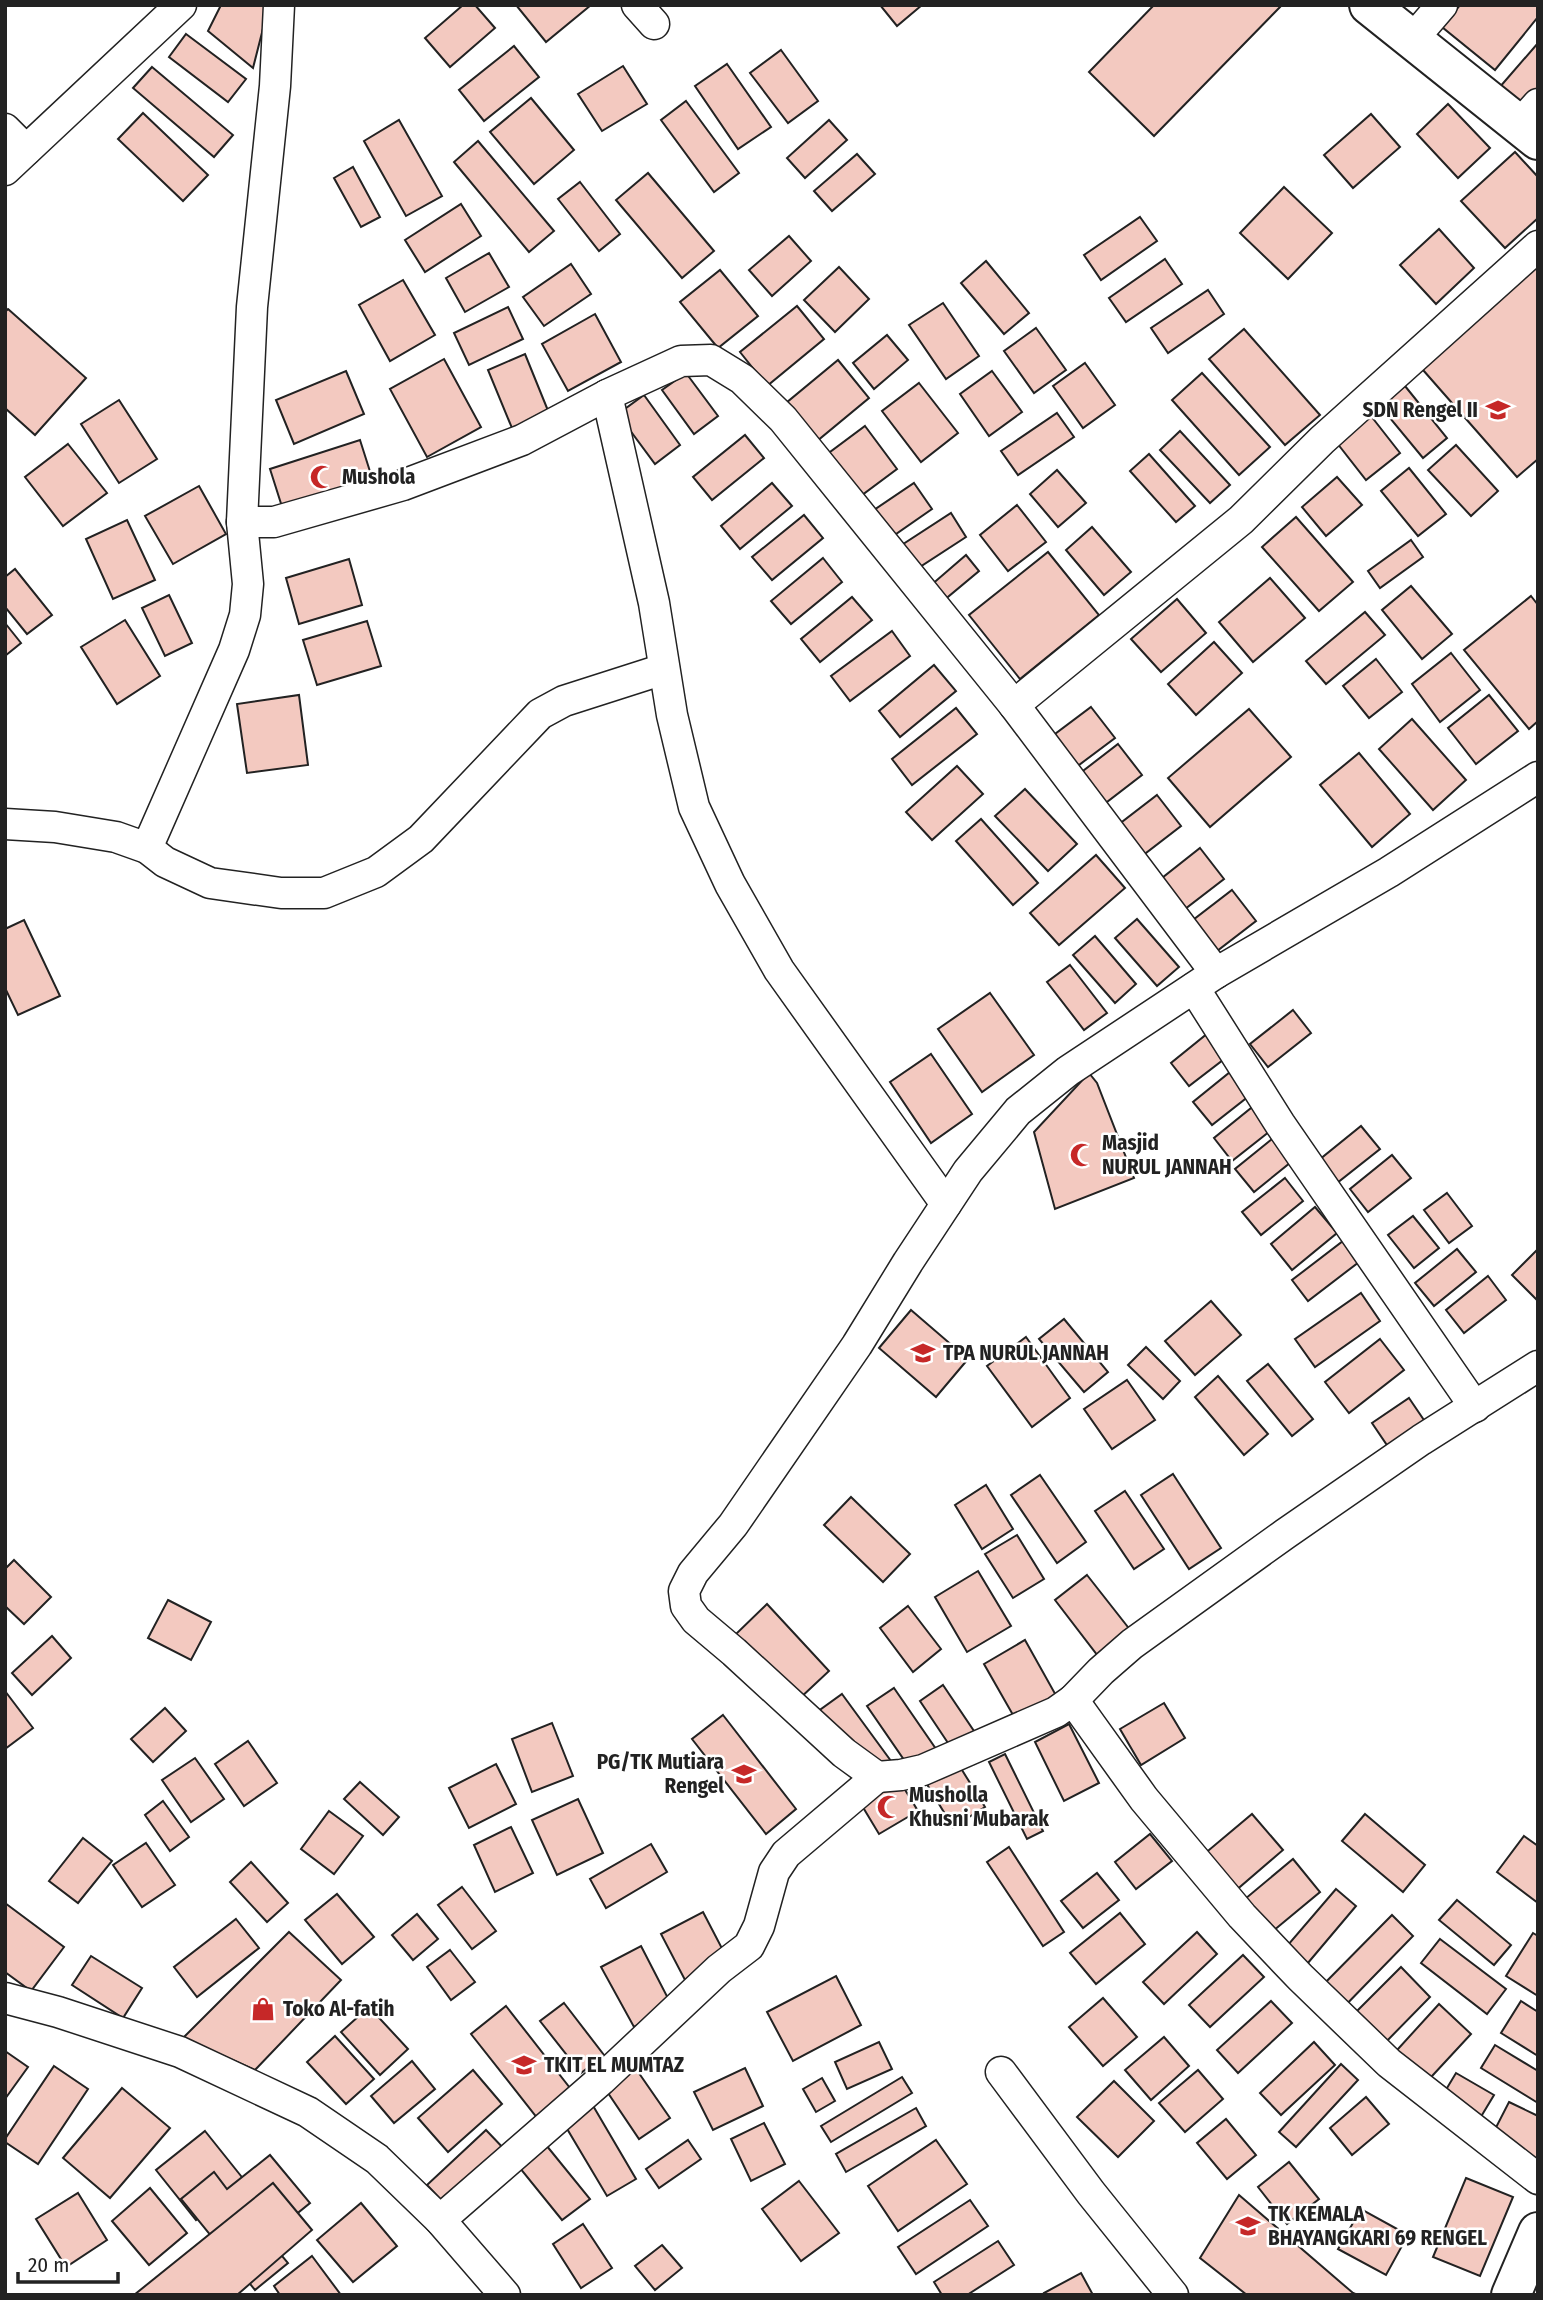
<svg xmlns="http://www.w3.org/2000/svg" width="1543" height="2300" font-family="'Fira Sans Condensed',sans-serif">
<rect width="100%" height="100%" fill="#fff"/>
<!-- building -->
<g fill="#f3c9c0" stroke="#222" stroke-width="2">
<polygon points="221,5 269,5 253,68 208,31"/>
<polygon points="463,5 475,5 495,28 450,67 425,38"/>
<polygon points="516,5 591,5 546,42"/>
<polygon points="880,5 922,5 897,26"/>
<polygon points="1154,5 1282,5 1154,136 1089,72"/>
<polygon points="1460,5 1538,5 1538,17 1495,70 1442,27"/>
<polygon points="186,34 246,79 228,102 169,57"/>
<polygon points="1538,43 1538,121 1499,88"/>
<polygon points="514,46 539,77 484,121 459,90"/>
<polygon points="781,50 818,101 788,123 750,73"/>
<polygon points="727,64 771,127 738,149 695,86"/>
<polygon points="623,66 647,104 602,131 578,94"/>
<polygon points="152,67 233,135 214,157 133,88"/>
<polygon points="531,98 574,150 534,184 490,132"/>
<polygon points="686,101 739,173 714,192 661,120"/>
<polygon points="1448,104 1490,148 1458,178 1417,134"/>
<polygon points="143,113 208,175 183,201 118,139"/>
<polygon points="1371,114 1400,147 1353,188 1324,155"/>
<polygon points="399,120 442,196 406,216 364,141"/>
<polygon points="829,120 847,140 805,178 787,158"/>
<polygon points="478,141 554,231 529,252 454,162"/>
<polygon points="1515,152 1538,177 1538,218 1505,248 1461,201"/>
<polygon points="857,154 875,174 832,211 814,191"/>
<polygon points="353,167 380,217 361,227 334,178"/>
<polygon points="648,173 714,251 682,278 616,200"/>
<polygon points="580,182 620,234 599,251 558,199"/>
<polygon points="1284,187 1332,233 1288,279 1240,233"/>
<polygon points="461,204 481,236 425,272 405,240"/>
<polygon points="1140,217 1157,241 1101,280 1084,255"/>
<polygon points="1439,229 1474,268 1436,304 1400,265"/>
<polygon points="789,236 811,261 772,296 749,270"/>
<polygon points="489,253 509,287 465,312 446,278"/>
<polygon points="1538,256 1538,459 1517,477 1416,362"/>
<polygon points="1165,259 1182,284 1126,322 1109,298"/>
<polygon points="986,261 1029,313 1004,334 961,283"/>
<polygon points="571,264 591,294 544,326 523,297"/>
<polygon points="839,267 869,299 835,332 804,300"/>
<polygon points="720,270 758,316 718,348 680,302"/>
<polygon points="403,280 435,335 390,361 359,305"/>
<polygon points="1208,290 1224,314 1168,353 1151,328"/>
<polygon points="943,303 979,356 946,379 909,325"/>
<polygon points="797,306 824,339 767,386 740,352"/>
<polygon points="508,307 523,339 469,365 454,333"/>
<polygon points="8,309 86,378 35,435 5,408 5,312"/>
<polygon points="595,314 621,362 568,391 542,344"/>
<polygon points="1036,328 1066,370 1034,393 1004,351"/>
<polygon points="1244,329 1320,415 1285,445 1209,359"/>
<polygon points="887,335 908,360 874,389 853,363"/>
<polygon points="525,354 551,418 514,433 488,370"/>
<polygon points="444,359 481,427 427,457 390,389"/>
<polygon points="838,360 869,398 811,446 780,408"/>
<polygon points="1085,363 1115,405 1083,428 1053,386"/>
<polygon points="346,371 364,414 294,444 276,400"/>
<polygon points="992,371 1022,412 989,436 960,394"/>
<polygon points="686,373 718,416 694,434 662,390"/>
<polygon points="1202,373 1270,447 1239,475 1172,400"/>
<polygon points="919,383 958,433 921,462 882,411"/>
<polygon points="1405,386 1447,438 1423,458 1380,406"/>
<polygon points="644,395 680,445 655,464 618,414"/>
<polygon points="119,400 157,459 119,483 81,424"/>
<polygon points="1057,413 1074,437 1018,475 1001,451"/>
<polygon points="1371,416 1400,453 1366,480 1337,443"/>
<polygon points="865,426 897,469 854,501 822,458"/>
<polygon points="1180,431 1230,485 1210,503 1160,450"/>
<polygon points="745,435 764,458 712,500 693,477"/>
<polygon points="360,440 374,484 284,513 270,469"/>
<polygon points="68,444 107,493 63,526 25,477"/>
<polygon points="1456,445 1498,491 1471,516 1428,470"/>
<polygon points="1149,454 1195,506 1176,522 1130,471"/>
<polygon points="1409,468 1446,514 1418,536 1381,491"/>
<polygon points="1057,470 1086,503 1058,527 1030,494"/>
<polygon points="1337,477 1362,505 1326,536 1302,507"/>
<polygon points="772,483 792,506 740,549 721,526"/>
<polygon points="914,483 932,509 883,543 865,516"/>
<polygon points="199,486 226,534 173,564 145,516"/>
<polygon points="1017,505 1046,542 1008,571 980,535"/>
<polygon points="951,513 966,537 909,574 894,550"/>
<polygon points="804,515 823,538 772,580 752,557"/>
<polygon points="1296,517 1353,582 1319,611 1262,547"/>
<polygon points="127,520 155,580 113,599 86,539"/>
<polygon points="1092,527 1131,572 1104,595 1066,550"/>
<polygon points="1411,540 1423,557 1380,588 1368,571"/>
<polygon points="1048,552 1099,615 1020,679 969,615"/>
<polygon points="966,555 979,571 943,601 930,586"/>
<polygon points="823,558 842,582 791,624 771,601"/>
<polygon points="349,559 362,605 299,624 286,578"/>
<polygon points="15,569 52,615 27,634 5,607 5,577"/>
<polygon points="1270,578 1305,618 1253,662 1219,622"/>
<polygon points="1411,586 1452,634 1422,659 1382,610"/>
<polygon points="169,595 192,643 165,656 142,608"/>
<polygon points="1531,596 1538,605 1538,721 1529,729 1464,650"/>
<polygon points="852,597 872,620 820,662 801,639"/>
<polygon points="1177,599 1206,633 1161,672 1131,639"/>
<polygon points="1365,612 1385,635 1326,684 1306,661"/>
<polygon points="125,620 160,676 117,704 81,647"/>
<polygon points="367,621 381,666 317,685 303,640"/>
<polygon points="5,623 21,643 5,656"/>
<polygon points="892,631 910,656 850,701 831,676"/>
<polygon points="1214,642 1242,673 1196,715 1168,684"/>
<polygon points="1451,653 1480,690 1440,722 1412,684"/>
<polygon points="1376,659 1402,692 1369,718 1343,686"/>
<polygon points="934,665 956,691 900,737 879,711"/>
<polygon points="299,695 308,765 247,773 237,704"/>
<polygon points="1489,695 1518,731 1476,764 1448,728"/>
<polygon points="1091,707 1115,738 1075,768 1051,737"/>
<polygon points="956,708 977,734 912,785 892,759"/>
<polygon points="1249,709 1291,757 1210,827 1168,778"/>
<polygon points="1412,719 1466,780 1433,810 1379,749"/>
<polygon points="1118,744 1142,775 1103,805 1079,774"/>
<polygon points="1359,753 1410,814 1372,847 1320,785"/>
<polygon points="957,766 983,794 932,840 906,812"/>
<polygon points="1025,789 1077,844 1048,871 995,816"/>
<polygon points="1157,795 1181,826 1142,856 1118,825"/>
<polygon points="981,819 1038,883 1013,905 956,841"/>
<polygon points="1200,848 1224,879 1185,909 1162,878"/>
<polygon points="1096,855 1125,888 1059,945 1030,913"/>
<polygon points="1232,890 1256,921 1217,951 1193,920"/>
<polygon points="1137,919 1179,967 1157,986 1115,938"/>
<polygon points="24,920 60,996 18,1015 5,988 5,929"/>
<polygon points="1095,936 1136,984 1115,1003 1073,955"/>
<polygon points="1070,965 1107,1013 1084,1030 1047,982"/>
<polygon points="990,993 1034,1055 982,1092 938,1029"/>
<polygon points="1293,1010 1311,1033 1268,1067 1250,1044"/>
<polygon points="1213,1029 1232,1053 1189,1086 1171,1063"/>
<polygon points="931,1054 972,1114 931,1143 890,1082"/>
<polygon points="1235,1068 1254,1092 1212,1125 1193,1102"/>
<polygon points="1089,1073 1097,1083 1134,1178 1055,1209 1034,1132"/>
<polygon points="1256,1104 1274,1128 1232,1161 1214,1138"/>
<polygon points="1361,1126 1380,1149 1337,1183 1319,1160"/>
<polygon points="1277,1135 1296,1158 1254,1192 1235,1169"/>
<polygon points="1392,1155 1411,1178 1368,1212 1350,1189"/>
<polygon points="1285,1178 1303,1201 1261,1235 1242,1212"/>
<polygon points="1447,1193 1472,1226 1449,1243 1424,1210"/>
<polygon points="1315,1207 1337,1233 1292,1270 1271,1244"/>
<polygon points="1413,1216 1439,1248 1414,1268 1388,1235"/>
<polygon points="1343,1241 1359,1262 1308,1301 1292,1280"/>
<polygon points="1457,1249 1476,1272 1434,1306 1415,1283"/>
<polygon points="1538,1249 1538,1301 1512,1275"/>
<polygon points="1488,1276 1506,1300 1464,1333 1446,1310"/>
<polygon points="1361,1293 1380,1321 1315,1367 1295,1339"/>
<polygon points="1211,1301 1241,1335 1195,1375 1165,1341"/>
<polygon points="911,1310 968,1359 936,1397 879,1348"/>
<polygon points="1064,1319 1108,1372 1084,1392 1039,1339"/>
<polygon points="1026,1337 1070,1398 1032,1427 987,1366"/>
<polygon points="1380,1339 1404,1370 1349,1413 1325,1382"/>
<polygon points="1146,1347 1180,1381 1163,1399 1128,1365"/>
<polygon points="1268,1364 1313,1419 1292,1436 1247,1381"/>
<polygon points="1218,1376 1268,1434 1244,1455 1195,1397"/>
<polygon points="1127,1380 1155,1420 1112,1449 1084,1409"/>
<polygon points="1409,1398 1430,1429 1393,1454 1372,1423"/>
<polygon points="1173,1474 1221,1548 1189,1569 1141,1495"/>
<polygon points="1040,1475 1086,1542 1057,1563 1011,1495"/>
<polygon points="986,1485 1013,1529 982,1549 955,1505"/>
<polygon points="1125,1491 1164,1549 1134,1569 1095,1511"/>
<polygon points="851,1497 910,1554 883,1582 824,1525"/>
<polygon points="1017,1535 1044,1579 1013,1598 985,1554"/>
<polygon points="14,1560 51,1597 24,1624 5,1606 5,1569"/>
<polygon points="978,1571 1011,1626 967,1652 935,1597"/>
<polygon points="1087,1575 1131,1631 1098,1656 1055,1600"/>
<polygon points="168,1600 211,1622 191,1660 148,1638"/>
<polygon points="767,1604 829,1671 798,1700 736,1634"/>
<polygon points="908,1606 941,1649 913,1672 880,1628"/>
<polygon points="52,1636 71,1658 32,1695 12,1673"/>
<polygon points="1025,1640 1058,1699 1017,1722 984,1664"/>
<polygon points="943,1685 978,1737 954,1752 920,1701"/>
<polygon points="894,1688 936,1749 909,1767 867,1706"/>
<polygon points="5,1691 33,1728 5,1749"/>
<polygon points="842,1694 891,1761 867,1779 817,1712"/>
<polygon points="1164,1703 1185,1738 1141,1765 1120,1729"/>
<polygon points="165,1708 186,1731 153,1762 131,1739"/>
<polygon points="723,1715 796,1809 766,1834 692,1739"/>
<polygon points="552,1723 573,1776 532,1792 512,1739"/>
<polygon points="1069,1724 1099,1783 1064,1801 1035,1742"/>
<polygon points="248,1741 277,1783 244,1806 215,1764"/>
<polygon points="1005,1754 1043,1831 1027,1839 989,1762"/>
<polygon points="195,1758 224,1799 191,1822 162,1780"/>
<polygon points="957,1762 985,1807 953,1827 925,1781"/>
<polygon points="496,1764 516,1804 469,1828 449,1788"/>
<polygon points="899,1780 918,1811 879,1834 861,1804"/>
<polygon points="360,1782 399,1817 383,1835 344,1799"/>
<polygon points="578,1799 603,1853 557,1875 532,1820"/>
<polygon points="163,1801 189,1837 170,1851 145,1815"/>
<polygon points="329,1811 363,1836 334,1874 301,1849"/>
<polygon points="1252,1814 1283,1850 1234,1892 1203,1855"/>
<polygon points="1365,1814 1425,1865 1403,1892 1342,1841"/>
<polygon points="511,1827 533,1873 495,1892 474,1845"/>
<polygon points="1150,1834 1172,1861 1136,1889 1115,1862"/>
<polygon points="1524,1836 1538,1846 1538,1903 1497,1872"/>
<polygon points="83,1838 112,1861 78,1903 49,1881"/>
<polygon points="146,1843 175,1885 142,1907 113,1865"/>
<polygon points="651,1844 667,1872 606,1908 590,1879"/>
<polygon points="1009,1847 1064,1932 1043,1946 987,1862"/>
<polygon points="1293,1859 1320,1892 1267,1936 1239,1904"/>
<polygon points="251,1862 288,1903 267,1922 230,1882"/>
<polygon points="1097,1873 1119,1900 1083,1928 1061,1901"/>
<polygon points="462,1887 496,1931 472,1949 438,1905"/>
<polygon points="1336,1889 1356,1906 1302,1970 1281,1953"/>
<polygon points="337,1894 374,1937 342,1964 305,1920"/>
<polygon points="1457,1900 1511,1945 1494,1965 1439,1920"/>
<polygon points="5,1903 64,1947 31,1991 5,1972"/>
<polygon points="703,1912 727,1958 685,1980 661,1934"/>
<polygon points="1120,1913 1145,1944 1096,1984 1070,1953"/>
<polygon points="417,1914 438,1939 413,1960 392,1935"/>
<polygon points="1392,1915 1413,1936 1336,2015 1314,1994"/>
<polygon points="236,1919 259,1948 197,1997 174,1967"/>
<polygon points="289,1932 341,1980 255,2070 183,2038"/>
<polygon points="1197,1932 1217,1954 1164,2004 1143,1982"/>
<polygon points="1533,1933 1538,1936 1538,1996 1506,1976"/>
<polygon points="1440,1939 1506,1989 1487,2014 1421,1963"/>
<polygon points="641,1946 672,2006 634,2027 601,1967"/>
<polygon points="450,1950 475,1982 451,2000 427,1967"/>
<polygon points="1243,1955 1264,1977 1210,2027 1189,2005"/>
<polygon points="91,1956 142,1988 123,2018 72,1985"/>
<polygon points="1401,1967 1430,1997 1379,2049 1349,2019"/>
<polygon points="836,1976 861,2025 793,2061 767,2012"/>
<polygon points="1103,1998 1137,2037 1103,2066 1069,2027"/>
<polygon points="1271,2001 1292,2023 1238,2073 1217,2050"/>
<polygon points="1521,2001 1538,2012 1538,2056 1501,2033"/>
<polygon points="564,2003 604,2055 581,2073 540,2021"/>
<polygon points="1439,2004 1471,2034 1420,2089 1388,2060"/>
<polygon points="506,2006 577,2097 542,2124 471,2034"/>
<polygon points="369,2007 408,2049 380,2075 341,2032"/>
<polygon points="335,2036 374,2079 346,2104 307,2062"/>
<polygon points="1164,2037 1189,2066 1151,2100 1125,2070"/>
<polygon points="879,2042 892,2069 847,2089 835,2062"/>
<polygon points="1314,2042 1335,2065 1281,2115 1260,2093"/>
<polygon points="1495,2045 1538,2071 1538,2103 1481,2068"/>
<polygon points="5,2051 28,2067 5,2099"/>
<polygon points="412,2061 435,2089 394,2123 371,2096"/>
<polygon points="1341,2064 1358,2080 1296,2147 1279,2132"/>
<polygon points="54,2066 88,2089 38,2164 5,2142 5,2139"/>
<polygon points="634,2066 670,2118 639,2139 604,2087"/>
<polygon points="745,2068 763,2106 713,2130 694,2092"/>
<polygon points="473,2070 502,2104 448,2152 418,2118"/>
<polygon points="1198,2070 1223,2099 1185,2132 1159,2103"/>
<polygon points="1456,2073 1494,2095 1470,2135 1432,2113"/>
<polygon points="902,2077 912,2093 831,2142 821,2126"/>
<polygon points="822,2078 835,2101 816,2112 803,2089"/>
<polygon points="1114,2081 1154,2121 1118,2157 1077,2117"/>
<polygon points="122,2088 170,2128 110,2198 63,2158"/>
<polygon points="1366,2097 1389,2124 1352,2155 1330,2128"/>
<polygon points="1509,2102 1538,2116 1538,2170 1487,2145"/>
<polygon points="592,2104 636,2179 607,2196 563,2122"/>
<polygon points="916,2108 926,2126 846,2172 836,2154"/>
<polygon points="1226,2119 1256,2155 1227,2179 1197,2143"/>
<polygon points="764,2123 785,2164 751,2181 731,2139"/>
<polygon points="486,2130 507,2152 448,2207 427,2185"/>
<polygon points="205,2131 245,2181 196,2220 156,2170"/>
<polygon points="542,2140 590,2199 562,2220 515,2162"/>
<polygon points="688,2140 701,2159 659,2188 646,2169"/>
<polygon points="936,2140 967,2184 898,2231 868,2186"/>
<polygon points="270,2155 310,2203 267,2238 288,2263 255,2290 181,2199 214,2172 227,2189"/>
<polygon points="1289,2162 1319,2199 1287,2224 1258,2187"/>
<polygon points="1466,2178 1513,2197 1480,2276 1433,2257"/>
<polygon points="799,2181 839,2233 801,2261 762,2209"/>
<polygon points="273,2183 312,2230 237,2295 134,2295"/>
<polygon points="150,2188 187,2233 149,2265 112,2221"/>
<polygon points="78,2193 107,2240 66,2267 36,2219"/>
<polygon points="1239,2195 1353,2293 1358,2295 1247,2295 1200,2258"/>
<polygon points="970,2200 988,2226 916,2274 898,2247"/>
<polygon points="361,2203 397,2246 353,2282 317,2240"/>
<polygon points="1361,2209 1408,2235 1386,2275 1338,2249"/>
<polygon points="583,2224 612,2268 581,2288 553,2244"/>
<polygon points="998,2241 1014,2265 967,2295 942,2295 934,2282"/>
<polygon points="662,2245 682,2268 655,2290 635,2266"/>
<polygon points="312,2256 341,2295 280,2295 274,2286"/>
<polygon points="1081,2273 1093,2295 1045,2295 1044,2293"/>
</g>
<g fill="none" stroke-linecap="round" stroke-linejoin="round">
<!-- street casing -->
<g stroke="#222" stroke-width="33">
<g id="street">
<polyline points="637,5 654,24"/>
<polyline points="1412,40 1442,5"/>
<polyline points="1520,124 1538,104"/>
<polyline points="5,129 26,150"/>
<polyline points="5,170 181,5"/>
<polyline points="607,395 654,603 672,715 694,807 730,884 779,970 946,1204"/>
<polyline points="242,522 274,522 403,485 522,440 607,395 681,361 711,360 742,379 783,419 1014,705 1216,973"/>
<polyline points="1014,705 1241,520 1322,440 1538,246"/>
<polyline points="1538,777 1389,872 1216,973 1068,1071 1018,1111 968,1171 908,1262 857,1345 733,1525 693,1573 684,1591 686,1606 696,1620 734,1652 844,1753 877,1777 901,1775 923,1770 1056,1712 1073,1700 1144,1799 1242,1916 1300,1977 1389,2063 1538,2179"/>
<polyline points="5,824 55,827 116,837 147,848 165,862 210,883 281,893 324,893 376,872 421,839 540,714 564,701 664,669"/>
<polyline points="147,848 234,650 245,615 248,584 242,522 252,307 275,86 279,5"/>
<polyline points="1194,988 1280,1124 1475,1407"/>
<polyline points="1073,1700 1101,1671 1132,1644 1285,1534 1421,1440 1538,1366"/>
<polyline points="5,1998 58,2012 180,2052 308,2112 377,2159 440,2220 505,2295"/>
<polyline points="1001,2072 1091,2193 1173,2295"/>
<polyline points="440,2220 601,2080 719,1969 749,1946 759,1926 774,1872 786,1854 877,1777"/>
</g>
</g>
<!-- secondary casing -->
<g stroke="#222" stroke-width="42">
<polyline id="secondary" points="1369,5 1538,140"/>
</g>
<!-- primary casing -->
<g stroke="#222" stroke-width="42">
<polyline id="primary" points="1511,2295 1538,2232"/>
</g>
<!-- street -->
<use href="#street" stroke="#fff" stroke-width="30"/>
<!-- secondary -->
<use href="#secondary" stroke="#fff" stroke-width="38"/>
<!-- primary -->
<use href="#primary" stroke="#fff" stroke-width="38"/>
</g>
<!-- icons -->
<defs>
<g id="school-bare" transform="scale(1.89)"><path d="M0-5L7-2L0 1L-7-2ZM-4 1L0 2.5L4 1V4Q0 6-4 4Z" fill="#c62828" stroke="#fff" stroke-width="2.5" paint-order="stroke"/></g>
<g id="mosque-bare" transform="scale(1.89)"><path d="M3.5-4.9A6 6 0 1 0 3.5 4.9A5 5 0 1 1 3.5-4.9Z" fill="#c62828" stroke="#fff" stroke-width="2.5" paint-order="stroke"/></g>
<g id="shop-bare" transform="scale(1.89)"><path d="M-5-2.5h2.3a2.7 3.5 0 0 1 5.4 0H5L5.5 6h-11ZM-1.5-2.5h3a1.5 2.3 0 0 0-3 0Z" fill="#c62828" stroke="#fff" stroke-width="2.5" paint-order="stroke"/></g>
</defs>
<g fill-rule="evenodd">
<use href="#school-bare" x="1498" y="410"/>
<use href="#mosque-bare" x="322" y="477"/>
<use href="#mosque-bare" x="1082" y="1155"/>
<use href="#school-bare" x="923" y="1353"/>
<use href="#school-bare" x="744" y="1774"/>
<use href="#mosque-bare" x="889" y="1807"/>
<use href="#shop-bare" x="263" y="2009"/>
<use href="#school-bare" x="524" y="2065"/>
<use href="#school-bare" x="1248" y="2226"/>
</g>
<g text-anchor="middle" stroke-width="5" stroke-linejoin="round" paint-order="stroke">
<!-- poi labels -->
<g font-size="21" font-weight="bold" fill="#222" stroke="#fff" text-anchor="start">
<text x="1478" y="417" text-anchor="end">SDN Rengel II</text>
<text x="342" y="484">Mushola</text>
<text x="1102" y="1150">Masjid<tspan x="1102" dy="24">NURUL JANNAH</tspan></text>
<text x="943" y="1360">TPA NURUL JANNAH</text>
<text x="724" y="1769" text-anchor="end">PG/TK Mutiara<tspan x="724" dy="24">Rengel</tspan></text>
<text x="909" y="1802">Musholla<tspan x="909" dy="24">Khusni Mubarak</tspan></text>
<text x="283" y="2016">Toko Al-fatih</text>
<text x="544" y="2072">TKIT EL MUMTAZ</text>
<text x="1268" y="2221">TK KEMALA<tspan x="1268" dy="24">BHAYANGKARI 69 RENGEL</tspan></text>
</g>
</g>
<!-- border -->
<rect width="1543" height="2300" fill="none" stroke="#222222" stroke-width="14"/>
<!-- scale -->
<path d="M18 2272v10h100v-10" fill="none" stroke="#222222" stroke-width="3.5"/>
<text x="28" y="2272" font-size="21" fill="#222222" stroke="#ffffff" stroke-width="5" paint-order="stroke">20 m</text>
</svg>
